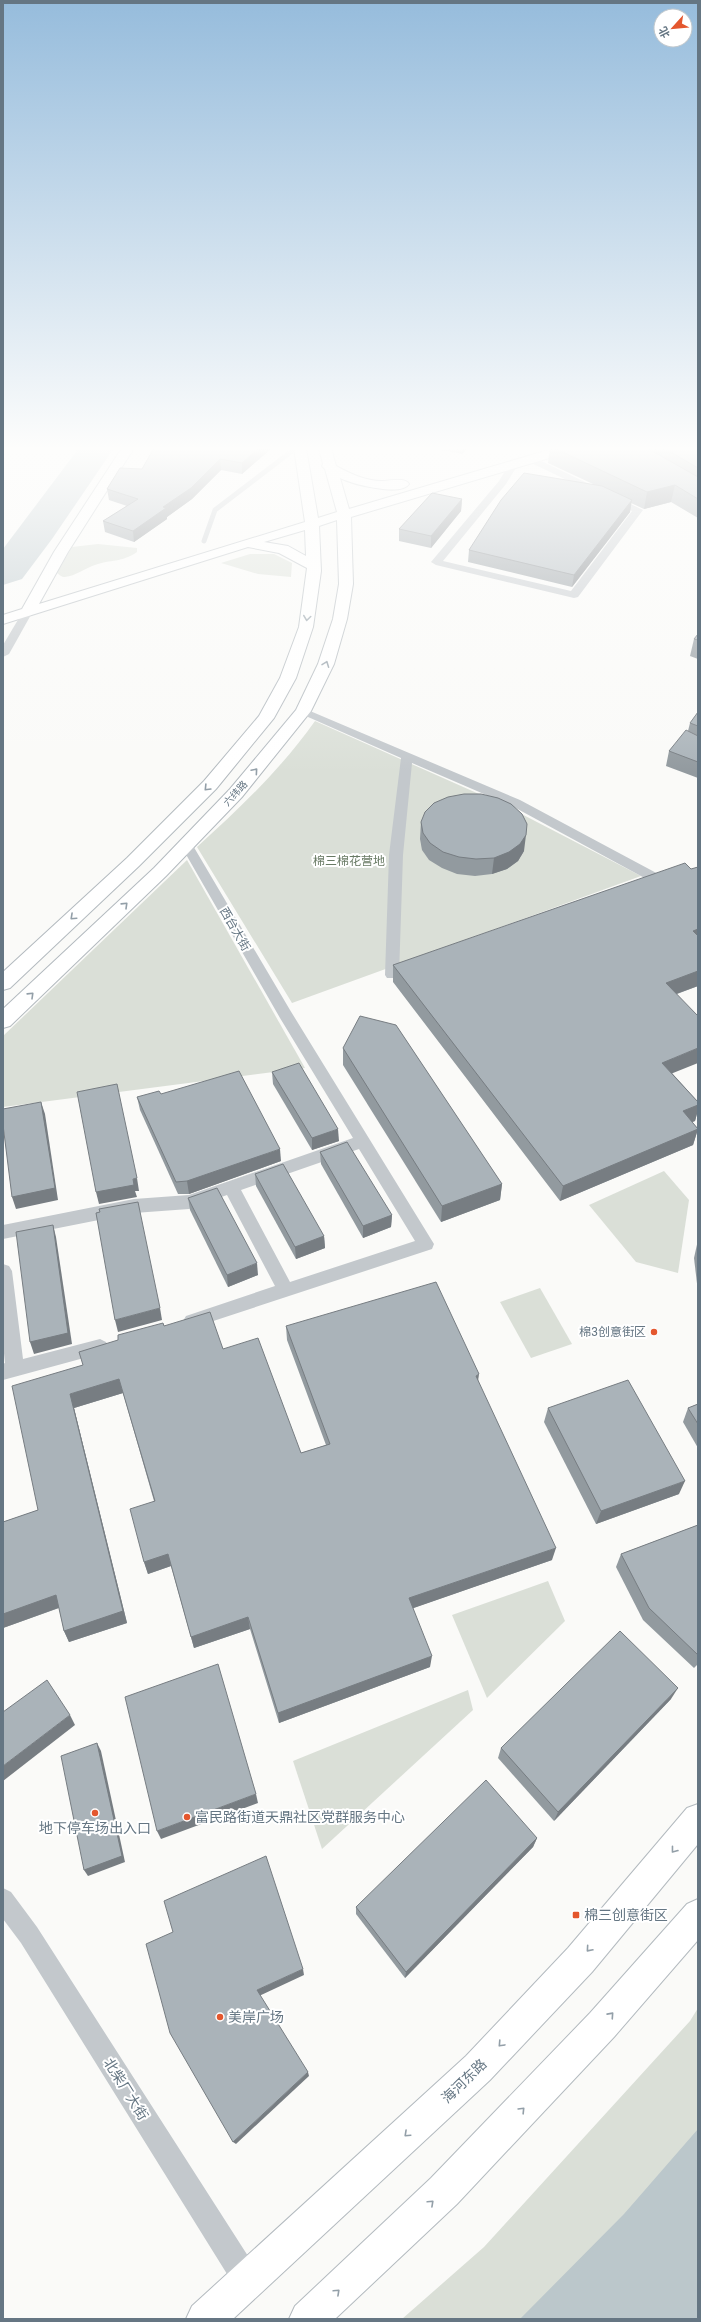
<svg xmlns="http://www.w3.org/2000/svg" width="701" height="2322" font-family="Roboto,'Noto Sans SC',sans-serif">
<rect width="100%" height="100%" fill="#fafaf8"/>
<!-- green -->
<g fill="#dadfd7">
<path d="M98,544L137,548V552C121,563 111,559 95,565C86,568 75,576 65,577C61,577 60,575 57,573L72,547Z"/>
<polygon points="250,554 274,554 292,563 291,577 258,574 221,563"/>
<path d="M315,721L506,806L641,876L292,1003L197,847C240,808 281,769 315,721Z"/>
<polygon points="187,860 305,1068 3,1107 3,1036"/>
<polygon points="664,1171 689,1200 678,1273 636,1262 589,1205"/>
<polygon points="540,1288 572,1344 531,1358 500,1302"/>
<polygon points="548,1581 565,1621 487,1698 452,1615"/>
<polygon points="468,1690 473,1710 322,1849 293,1761"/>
<polygon points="698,2008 698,2319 402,2319 484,2247 690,2021"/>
</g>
<!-- water -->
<g fill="#bbc7cb">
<polygon points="79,448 114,448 52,539 22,579 3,585 3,549"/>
<polygon points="698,2129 698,2319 520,2319 624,2214"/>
</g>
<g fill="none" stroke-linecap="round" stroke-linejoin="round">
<!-- secondary casing -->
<g stroke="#b3babf" stroke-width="2">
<g id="secondary">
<path d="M122,448H134L68,552L39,604L305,522L294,448H306L318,518L337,512L325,469L322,466L323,464L319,448H331L336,466C351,474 365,481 382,481C390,481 405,477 409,484C401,497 352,484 340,478L349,509L555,448H575L573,451L351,517L353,584L347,619L334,664L311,711L242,797L166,876L10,1026L3,1028V1009L154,868L230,789L296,710L318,664L333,619L339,584L337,520L319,526L321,571L313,627L296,678L274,718L216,789L139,866L10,988L3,990V972L127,858L204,781L259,716L280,678L299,627L307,568L279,553L248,547L3,624V615L22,609L54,552ZM305,530L306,556L288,546L264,542Z"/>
<polygon points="698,1804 698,1844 592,1972 490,2080 233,2319 186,2319 192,2306 466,2056 568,1948 687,1808"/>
<polygon points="698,1899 698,1940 614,2037 457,2204 335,2319 289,2319 295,2306 431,2178 590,2013 687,1904"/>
</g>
</g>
<!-- lane -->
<polyline stroke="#c3c8cc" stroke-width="5" points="204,541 215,510 296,448"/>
<!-- street -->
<g fill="#c3c8cc" fill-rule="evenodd">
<polygon points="527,457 533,457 643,510 578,597 574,598 436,565 431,562 499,481 511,461 514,460 519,463 506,484 443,561 571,591 632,511 527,461"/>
<polygon points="27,610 32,613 9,654 3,657 3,645 22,613"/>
<polygon points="303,708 520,800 662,876 664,879 662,882 652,882 512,806 412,763 403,855 399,975 397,978 387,978 385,975 389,855 401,758 299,713 297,711"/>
<path d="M186,840L192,844L290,1010L434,1244L432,1249L192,1328L186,1326L183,1321L186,1316L275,1286L227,1195L189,1209L134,1213L3,1239V1225L134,1199L189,1195L353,1138L280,1018L180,844ZM359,1149L415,1241L290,1282L241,1190Z"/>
<polygon points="3,1264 9,1266 12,1271 23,1359 100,1339 106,1342 109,1347 106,1352 3,1380 3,1364 5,1363 3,1344"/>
<polygon points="3,1888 11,1892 37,1927 257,2270 260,2280 257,2290 247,2293 237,2290 21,1943 3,1919"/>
</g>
<!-- secondary -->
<use href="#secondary" fill="#fff" fill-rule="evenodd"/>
</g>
<!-- wall -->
<g fill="#929a9f">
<polygon points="154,448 272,448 242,474 221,470 192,499 167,517 167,519 134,542 105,532 103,521 127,506 109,500 107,489 142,469"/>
<polygon points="433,448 468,448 462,454"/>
<polygon points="550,448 698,448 698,518 671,502 644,509 631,503 630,512 572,587 468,562 469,550 593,484 548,463"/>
<polygon points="462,499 461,511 431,548 399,541 399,529"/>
<polygon points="698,634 698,659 690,656 694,639"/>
<polygon points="698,712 698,778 666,766 669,751 688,731 690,723"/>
<polygon points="421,822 524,851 518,861 507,869 492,874 475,876 457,874 442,868 429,860 422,850 420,839"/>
<polygon points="698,867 698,986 677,994 672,1073 698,1102 698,1110 695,1121 692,1122 698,1129 693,1145 560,1201 393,982 393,965"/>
<polygon points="343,1048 502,1184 500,1200 441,1222 343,1065"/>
<polygon points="272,1072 339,1141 312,1150 273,1084"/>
<polygon points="137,1097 281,1161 189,1194 178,1194 140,1110"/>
<polygon points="320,1152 392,1215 391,1227 363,1238 321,1164"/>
<polygon points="255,1174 324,1236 325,1248 296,1259 256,1186"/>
<polygon points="188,1198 258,1275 228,1287 190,1210"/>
<polygon points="698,1240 698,1292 694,1258"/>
<polygon points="164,1326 223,1349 301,1453 326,1445 287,1340 286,1326 478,1381 552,1560 413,1608 430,1667 279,1723 250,1629 194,1648 171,1566 148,1574 144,1562 154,1501 123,1393 74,1408 127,1623 69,1642 64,1631 59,1608 3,1628 3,1522 38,1510 83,1365"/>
<polygon points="698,1404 698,1448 683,1422 688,1408"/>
<polygon points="548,1408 679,1494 596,1524 544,1422"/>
<polygon points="698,1525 698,1664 694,1668 643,1620 616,1567 621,1554"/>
<polygon points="671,1699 554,1821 498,1758 501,1748"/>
<polygon points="537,1838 533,1847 405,1978 356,1914 356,1907"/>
</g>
<!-- shaded-wall -->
<g fill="#777d82">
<polygon points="259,448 272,448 242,474 242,463"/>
<polygon points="462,448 468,448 462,454"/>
<polygon points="220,459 221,470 192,499 167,517 167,519 134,542 133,531 163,507"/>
<polygon points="675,485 671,502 644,509 647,492"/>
<polygon points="462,499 461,511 431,548 431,536"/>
<polygon points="632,500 630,512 572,587 574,575"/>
<polygon points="526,835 524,851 518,861 507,869 492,874 494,858"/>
<polygon points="698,929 698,944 693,931"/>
<polygon points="698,971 698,986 662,999 666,983"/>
<polygon points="698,1048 698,1063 658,1079 662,1063"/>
<polygon points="41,1102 45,1114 58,1200 16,1209 12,1197"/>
<polygon points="698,1105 698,1110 695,1121 678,1127 683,1111"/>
<polygon points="338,1129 339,1141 312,1150 312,1138"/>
<polygon points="698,1129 693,1145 560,1201 563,1186"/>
<polygon points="280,1149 281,1161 189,1194 187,1181"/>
<polygon points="137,1178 139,1191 135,1191 137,1197 99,1204 96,1192"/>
<polygon points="502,1184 500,1200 441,1222 442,1206"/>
<polygon points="392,1215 391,1227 363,1238 363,1226"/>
<polygon points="53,1225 56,1237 72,1344 34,1354 30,1342"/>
<polygon points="324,1236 325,1248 296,1259 295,1247"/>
<polygon points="257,1263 258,1275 228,1287 227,1275"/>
<polygon points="160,1308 162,1320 118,1332 115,1320"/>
<polygon points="479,1374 477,1389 476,1376"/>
<polygon points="119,1379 123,1393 74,1408 127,1623 69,1642 64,1631 70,1394"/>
<polygon points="685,1481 679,1494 596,1524 601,1511"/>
<polygon points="556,1548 552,1560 408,1610 409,1598"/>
<polygon points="168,1554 171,1566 148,1574 144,1562"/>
<polygon points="56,1595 61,1607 3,1628 3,1614"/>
<polygon points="248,1617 250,1629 194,1648 191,1637"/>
<polygon points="432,1656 430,1667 279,1723 278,1713"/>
<polygon points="678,1688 671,1699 554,1821 558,1812"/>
<polygon points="70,1715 75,1725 3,1781 3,1766"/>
<polygon points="97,1743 101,1751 125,1862 88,1876 84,1870"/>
<polygon points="256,1794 258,1803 161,1839 157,1831"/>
<polygon points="537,1838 533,1847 405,1978 406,1972"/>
<polygon points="303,1969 304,1975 259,1996 257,1990"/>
<polygon points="308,2072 309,2076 236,2144 233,2142"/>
</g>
<!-- building -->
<g fill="#aab3b9" stroke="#777d82">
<polygon points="154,448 259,448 242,463 220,459 191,488 163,507 166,508 133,531 103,521 138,499 107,489 120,468 142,469"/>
<polygon points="554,448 647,448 698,477 698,499 675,485 647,492"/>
<polygon points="664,448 698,448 698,468"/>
<polygon points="524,473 602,486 632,500 574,575 469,550 501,500"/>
<polygon points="432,493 462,499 431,536 399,529"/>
<polygon points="698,634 698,640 694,639"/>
<polygon points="698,712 698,726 690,723"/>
<polygon points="686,730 698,736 698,762 669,751"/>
<polygon points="464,794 481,794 498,798 511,804 522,814 527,824 526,835 520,844 509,852 494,858 476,859 459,857 443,852 430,843 423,833 421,822 425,812 434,803 448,797"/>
<polygon points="685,863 691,869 698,867 698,929 693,931 698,936 698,971 666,983 698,1016 698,1048 662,1063 698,1102 698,1105 683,1111 698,1129 563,1186 393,965"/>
<polygon points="360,1016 396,1025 502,1184 442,1206 343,1048"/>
<polygon points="299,1063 338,1129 312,1138 272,1072"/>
<polygon points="239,1071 280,1149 187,1181 176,1182 137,1097 159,1091 161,1094"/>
<polygon points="117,1084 137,1178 133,1179 134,1185 96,1192 77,1092"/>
<polygon points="41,1102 55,1188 12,1197 3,1125 3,1109"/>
<polygon points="347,1142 392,1215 363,1226 320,1152"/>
<polygon points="283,1164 324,1236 295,1247 255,1174"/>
<polygon points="217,1188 257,1263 227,1275 188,1198"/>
<polygon points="138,1202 160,1308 115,1320 96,1213 100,1212 99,1209"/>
<polygon points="53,1225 68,1333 30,1342 16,1232"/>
<polygon points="436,1282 479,1374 476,1376 556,1548 409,1598 432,1656 278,1713 248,1617 191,1637 168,1554 144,1562 130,1509 155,1501 119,1379 70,1394 123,1611 64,1631 56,1595 3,1614 3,1522 38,1510 12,1386 83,1365 79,1352 118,1340 118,1335 163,1323 164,1326 210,1312 223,1349 258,1338 301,1453 330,1444 286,1326"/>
<polygon points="628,1380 685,1481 601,1511 548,1408"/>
<polygon points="698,1404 698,1424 688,1408"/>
<polygon points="698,1525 698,1655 649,1608 621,1554"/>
<polygon points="620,1631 678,1688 558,1812 501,1748"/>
<polygon points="218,1664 256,1794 157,1831 125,1697"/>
<polygon points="47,1680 70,1715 3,1766 3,1712"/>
<polygon points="97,1743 122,1856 84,1870 61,1756"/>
<polygon points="486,1780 537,1838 406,1972 356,1907"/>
<polygon points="266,1856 303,1969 257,1990 308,2072 233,2142 170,2033 146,1944 173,1932 164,1901"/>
</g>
<!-- one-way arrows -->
<defs><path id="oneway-chevron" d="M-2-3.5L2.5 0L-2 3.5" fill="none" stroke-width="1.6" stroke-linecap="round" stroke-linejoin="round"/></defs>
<g stroke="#939fa8">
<use href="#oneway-chevron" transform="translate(307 618) rotate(98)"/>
<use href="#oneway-chevron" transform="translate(326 664) rotate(-69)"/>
<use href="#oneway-chevron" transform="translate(255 771) rotate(-49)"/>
<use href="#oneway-chevron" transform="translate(207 788) rotate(134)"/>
<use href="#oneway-chevron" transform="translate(125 905) rotate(-44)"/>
<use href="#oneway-chevron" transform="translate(73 917) rotate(137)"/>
<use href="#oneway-chevron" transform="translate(31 995) rotate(-44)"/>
<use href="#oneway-chevron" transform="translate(674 1850) rotate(128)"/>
<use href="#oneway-chevron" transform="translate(589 1949) rotate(131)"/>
<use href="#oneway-chevron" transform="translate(611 2015) rotate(-48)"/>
<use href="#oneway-chevron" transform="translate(501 2044) rotate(133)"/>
<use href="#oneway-chevron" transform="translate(522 2110) rotate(-46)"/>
<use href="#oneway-chevron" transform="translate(407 2134) rotate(137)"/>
<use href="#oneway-chevron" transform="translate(431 2203) rotate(-43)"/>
<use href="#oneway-chevron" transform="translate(337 2292) rotate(-43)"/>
</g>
<!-- sky -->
<linearGradient id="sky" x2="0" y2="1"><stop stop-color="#96bcdc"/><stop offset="0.58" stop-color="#fdfdfc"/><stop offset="1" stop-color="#fdfdfc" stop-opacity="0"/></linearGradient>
<rect width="701" height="773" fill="url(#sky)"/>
<!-- markers -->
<g fill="#e4572e" stroke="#fff" stroke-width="1.5">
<circle cx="654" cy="1332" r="4"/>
<circle cx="95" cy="1813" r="4"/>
<circle cx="187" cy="1817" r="4"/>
<rect x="572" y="1911" width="8" height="8" rx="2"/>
<circle cx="220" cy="2017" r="4"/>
</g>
<g text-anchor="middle" stroke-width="4" stroke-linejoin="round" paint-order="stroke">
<!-- far-street labels -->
<g font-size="10" fill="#657683" stroke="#fff">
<text transform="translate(235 793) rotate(-47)" y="4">六纬路</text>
</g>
<!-- park labels -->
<g font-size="12" fill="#687a64" stroke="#fff">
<text x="349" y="865">棉三棉花营地</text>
</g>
<!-- street labels -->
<g font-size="12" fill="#657683" stroke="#fff">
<text transform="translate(235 929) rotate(60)" y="4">西台大街</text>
</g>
<!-- poi labels -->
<g font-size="12" fill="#657683" stroke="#fff" text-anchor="end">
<text x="646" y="1336">棉3创意街区</text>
</g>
<!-- near-poi labels -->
<g font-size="14" fill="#657683" stroke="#fff" text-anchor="start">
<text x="195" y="1822">富民路街道天鼎社区党群服务中心</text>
<text x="95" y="1833" text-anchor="middle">地下停车场出入口</text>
<text x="584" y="1920">棉三创意街区</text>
<text x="228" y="2022">美岸广场</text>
</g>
<!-- near-street labels -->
<g font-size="14" fill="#657683" stroke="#fff">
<text transform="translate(464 2081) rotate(-44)" y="5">海河东路</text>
<text transform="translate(126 2089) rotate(58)" y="5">北柴厂大街</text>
</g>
</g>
<!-- border -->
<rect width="701" height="2322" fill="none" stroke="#657683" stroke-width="8"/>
<!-- north arrow -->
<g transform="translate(673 28) rotate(243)"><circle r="19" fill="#ffffff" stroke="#c1c8cd"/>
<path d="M0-3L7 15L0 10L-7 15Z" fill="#e4572e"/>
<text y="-6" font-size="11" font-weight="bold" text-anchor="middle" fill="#657683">北</text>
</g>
</svg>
